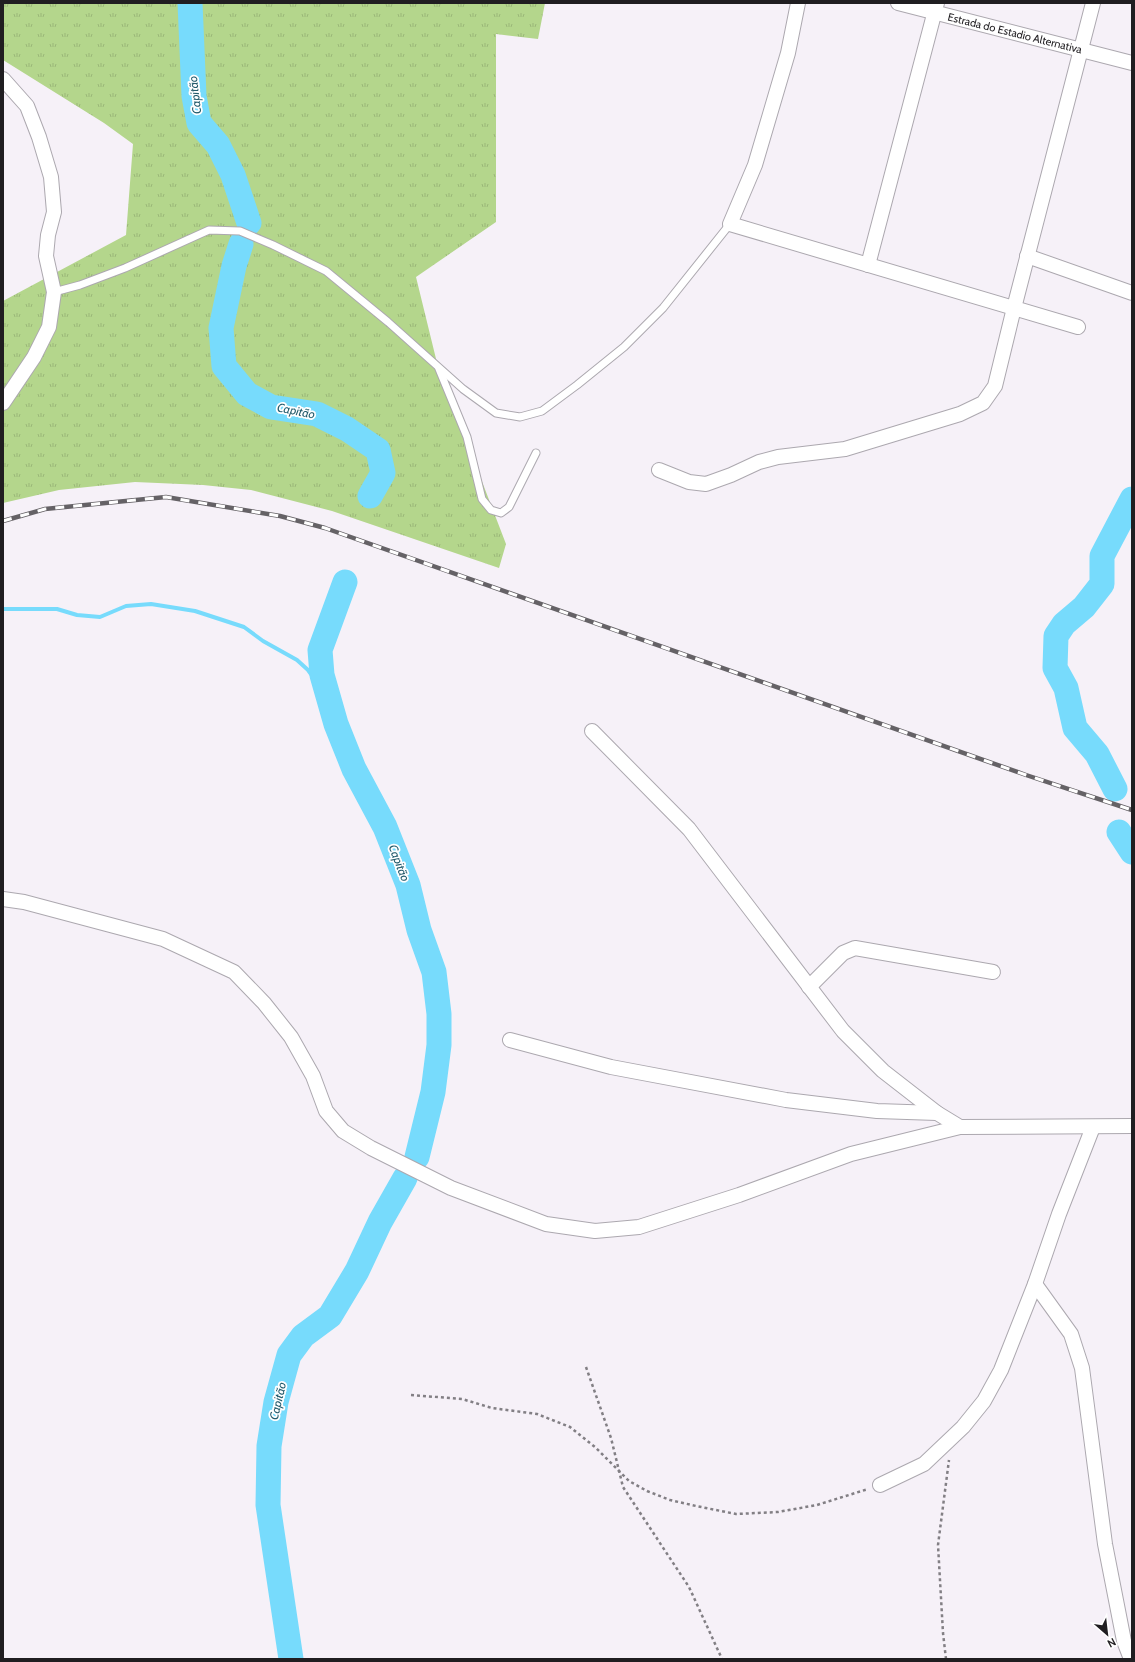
<svg xmlns="http://www.w3.org/2000/svg" width="1135" height="1662" font-family="Cabin,sans-serif">
<defs>
<pattern id="grass-tufts" width="24" height="20" patternUnits="userSpaceOnUse"><rect width="24" height="20" fill="#b4d68c"/><path d="M3 7l-1-3M5 7V3M7 7l1-3M15 17l-1-3M17 17v-4M19 17l1-3" fill="none" stroke="#9ab778"/></pattern>
</defs>
<rect width="100%" height="100%" fill="#f6f1f8"/>
<!-- grass -->
<polygon fill="url(#grass-tufts)" points="3,3 545,3 538,39 496,34 496,222 416,277 438,367 506,544 499,568 332,511 251,490 203,485 135,482 59,490 3,503 3,301 126,235 133,144 104,123 3,60"/>
<g fill="none" stroke-linecap="round" stroke-linejoin="round">
<!-- stream -->
<polyline stroke="#77dbfc" stroke-width="4" points="3,609 57,609 77,615 100,617 126,606 151,604 195,611 244,627 263,641 297,660 308,670 329,699"/>
<!-- river -->
<g stroke="#77dbfc" stroke-width="25">
<polyline points="190,3 194,96 199,123 218,145 233,175 249,223"/>
<polyline points="241,244 234,266 221,328 224,366 247,394 271,407 317,414 347,429 378,450 383,473 370,496"/>
<polyline points="345,582 320,650 322,675 336,724 354,769 385,827 408,885 419,930 434,972 439,1014 439,1045 433,1092 417,1157"/>
<polyline points="1115,789 1097,754 1075,728 1066,688 1055,668 1056,636 1064,624 1084,607 1102,584 1102,556 1132,499"/>
<polyline points="1119,832 1132,852"/>
<polyline points="291,1659 268,1505 269,1446 276,1402 289,1355 303,1336 330,1316 357,1271 380,1222 405,1178"/>
</g>
<!-- lane casing -->
<g stroke="#aca8af" stroke-width="9">
<g id="lane">
<polyline points="54,292 80,285 125,268 209,230 240,231 273,245 326,271 388,322 463,389 496,413 520,417 542,411 577,385 624,347 663,308 730,224"/>
<polyline points="439,369 467,437 482,499 491,510 501,513 509,507 536,453"/>
</g>
</g>
<!-- street casing -->
<g stroke="#aca8af" stroke-width="16">
<g id="street">
<polyline points="798,3 788,53 755,165 730,224 1078,327"/>
<polyline points="898,3 1132,63"/>
<polyline points="3,79 27,106 39,137 51,177 54,212 48,235 46,256 54,292 49,327 34,357 3,403"/>
<polyline points="1027,256 1132,293"/>
<polyline points="868,265 937,3"/>
<polyline points="659,470 689,482 706,484 731,475 759,462 778,457 845,449 960,414 983,403 995,386 1014,308 1093,3"/>
<polyline points="592,731 689,829 843,1031 883,1071 937,1113 960,1127"/>
<polyline points="3,899 24,902 163,939 234,972 264,1003 291,1037 313,1076 326,1111 343,1131 371,1148 451,1188 546,1224 595,1231 639,1227 739,1195 851,1154 960,1127 1132,1126"/>
<polyline points="809,987 843,953 855,948 993,972"/>
<polyline points="510,1040 611,1067 786,1100 877,1111 937,1113"/>
<polyline points="1035,1284 1071,1334 1082,1368 1105,1544 1124,1641 1131,1659"/>
<polyline points="880,1485 924,1464 963,1427 984,1401 1001,1370 1035,1284 1059,1214 1093,1127"/>
</g>
</g>
<!-- path -->
<g stroke="#827f84" stroke-width="2.5" stroke-dasharray="3 3" stroke-linecap="butt">
<polyline points="586,1367 611,1438 623,1487 689,1587 722,1659"/>
<polyline points="411,1395 462,1399 492,1408 537,1414 570,1427 595,1447 629,1481 647,1491 670,1500 696,1506 736,1514 778,1512 817,1505 868,1489"/>
<polyline points="946,1659 943,1633 938,1545 949,1460"/>
</g>
<!-- lane -->
<use href="#lane" stroke="#fff" stroke-width="7"/>
<!-- street -->
<use href="#street" stroke="#fff" stroke-width="14"/>
<!-- rail casing -->
<g stroke="#656266" stroke-width="4.5">
<polyline id="rail" points="3,521 45,509 166,497 280,516 325,528 1026,775 1132,810"/>
</g>
<!-- rail -->
<use href="#rail" stroke="#fff" stroke-width="3" stroke-dasharray="9" stroke-linecap="butt"/>
</g>
<g text-anchor="middle" stroke-width="3.5" stroke-linejoin="round" paint-order="stroke">
<!-- street labels -->
<g font-size="11" fill="#201e21" stroke="#fff">
<text transform="translate(1015 33) rotate(14)" y="4">Estrada do Estadio Alternativa</text>
</g>
<!-- water labels -->
<g font-size="12" font-style="italic" fill="#235b6c" stroke="#fff">
<text transform="translate(195 95) rotate(-97)" y="4">Capitão</text>
<text transform="translate(296 411) rotate(11)" y="4">Capitão</text>
<text transform="translate(399 863) rotate(69)" y="4">Capitão</text>
<text transform="translate(278 1401) rotate(-77)" y="4">Capitão</text>
</g>
</g>
<!-- border -->
<rect width="1135" height="1662" fill="none" stroke="#201e21" stroke-width="8"/>
<!-- north arrow -->
<g transform="translate(1107 1634) rotate(152)" stroke="#ffffff" stroke-width="3" paint-order="stroke">
<path d="M0-3L7 15L0 10L-7 15Z" fill="#201e21"/>
<text y="-6" font-size="11" font-weight="bold" text-anchor="middle" fill="#201e21">N</text>
</g>
</svg>
